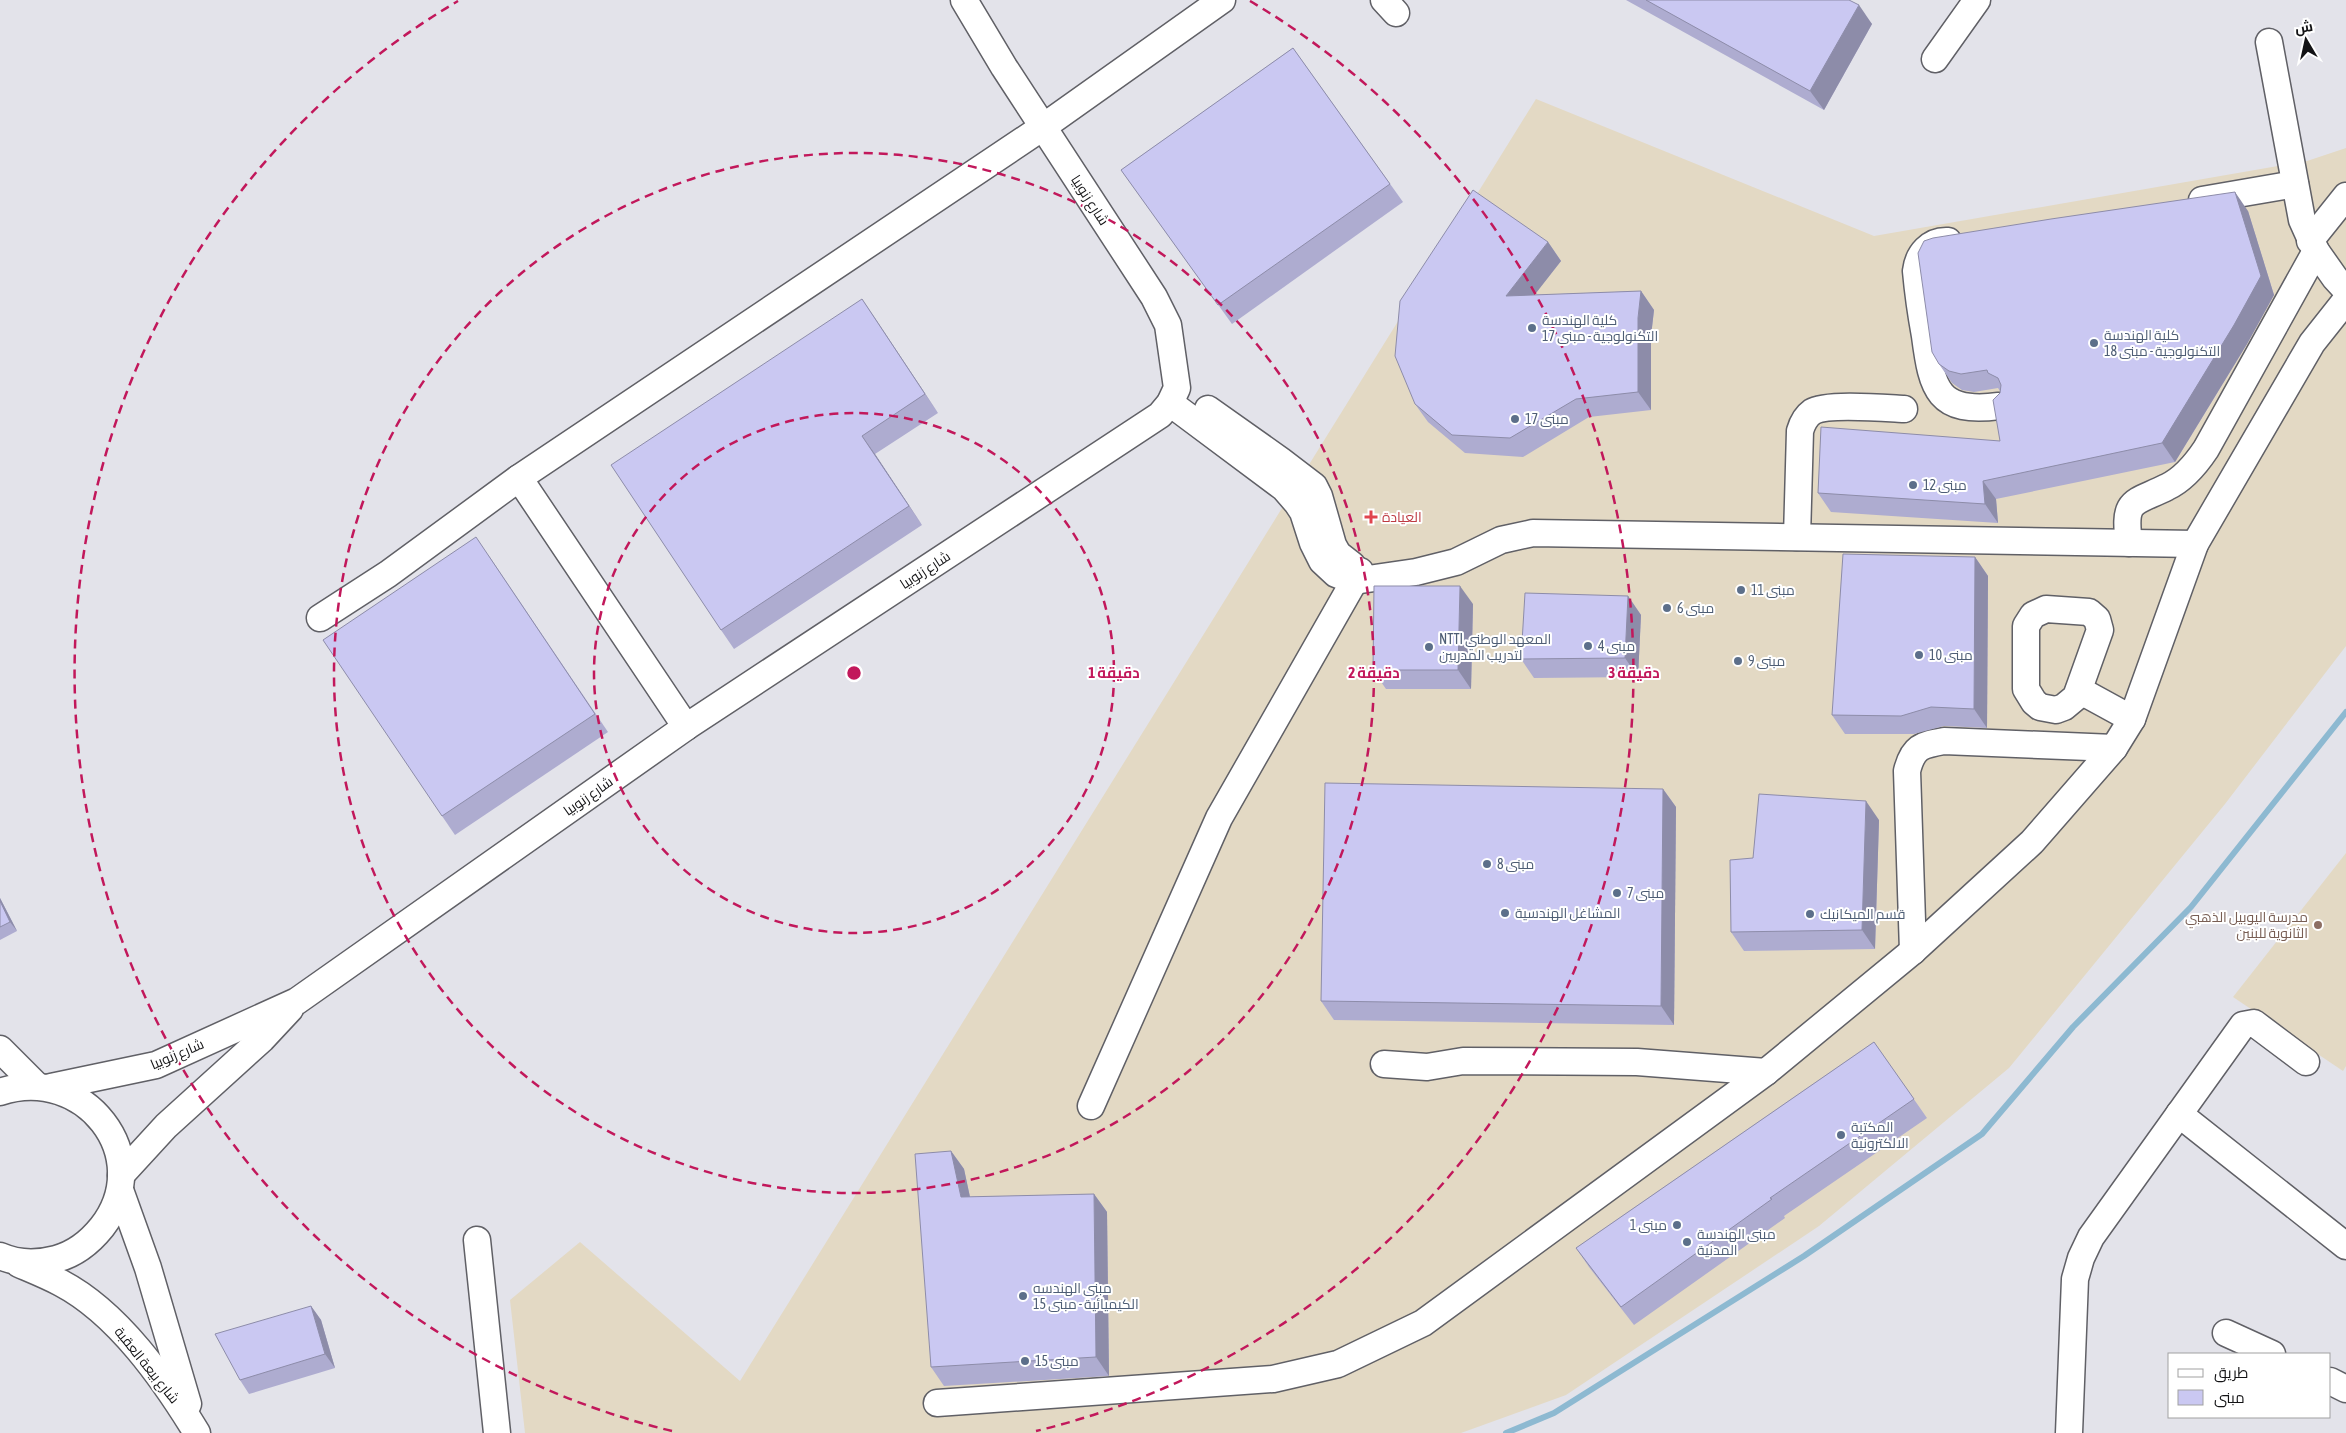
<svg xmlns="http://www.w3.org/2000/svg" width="2346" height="1433" font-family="'Asap Condensed',Cairo,sans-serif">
<rect width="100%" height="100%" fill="#e3e3ea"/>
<!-- education -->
<g fill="#e3d9c4">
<polygon points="1536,99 1874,236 2307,161 2346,148 2346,646 2225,804 2009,1068 1819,1226 1566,1395 1461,1433 525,1433 510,1300 580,1242 740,1381"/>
<polygon points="2346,853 2346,1066 2343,1071 2233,997"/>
</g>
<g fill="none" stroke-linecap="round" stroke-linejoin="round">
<!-- stream -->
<polyline stroke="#8db9d1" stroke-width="6" points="1506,1433 1554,1413 1804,1256 1982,1134 2073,1027 2191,907 2346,712"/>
<!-- minor casing -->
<g stroke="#606066" stroke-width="29">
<g id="minor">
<polyline points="1384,0 1396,13"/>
<polyline points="2269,42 2302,220 2316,251 2335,278 2346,290"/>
<polyline points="1935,59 1977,0"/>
<polyline points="2202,200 2295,184"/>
<path d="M1948,241C1930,240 1918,254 1916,271C1918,293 1921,314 1925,336C1932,390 1938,414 1999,406"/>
<polyline points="2310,241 2346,196"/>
<polyline points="1170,403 1284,488 1297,503 1303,512 1313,543 1322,561 1336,574 1354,581 1416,572 1456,562 1501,540 1533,533 2195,544"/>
<polyline points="1208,409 1280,460 1314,486 1319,496 1333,545 1338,554 1352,565"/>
<polyline points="519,478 686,727"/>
<path d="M1797,537L1800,431C1802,424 1805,417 1812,412C1826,403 1885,408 1904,409"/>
<path d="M2129,543C2123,498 2133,504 2167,487C2184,479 2196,464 2206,449L2316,251"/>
<polygon points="2046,609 2089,612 2097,619 2100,630 2076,697 2064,707 2056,710 2040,707 2034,702 2026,689 2026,626 2033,615"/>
<polyline points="320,618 388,574 519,478 1043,127 1222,0"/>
<polyline points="2079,690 2132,719"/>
<path d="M1913,951L1907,771C1913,747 1921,745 1944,741L2114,748"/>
<polyline points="0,1049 37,1086"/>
<polyline points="1384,1064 1427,1067 1463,1061 1637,1062 1766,1072"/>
<polyline points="51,1087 156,1065 297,1001 686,727 1160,415 1170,403 1177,388 1168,325 1154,297 1004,67 964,0"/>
<path d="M0,1092C84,1064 157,1156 102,1227C90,1242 75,1254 56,1259C37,1264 18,1264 0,1256"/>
<polyline points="1091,1106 1219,818 1360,571"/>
<polyline points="2179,1114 2346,1246"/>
<polyline points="121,1175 166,1126 262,1039 290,1009"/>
<polyline points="120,1190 148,1268 188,1404"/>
<polyline points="477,1240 497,1433"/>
<path d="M19,1264C33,1270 48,1276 61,1283C118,1313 164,1379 197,1433"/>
<polyline points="2226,1333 2272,1354"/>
<polyline points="2330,1381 2346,1389"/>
<polyline points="937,1403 1273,1379 1338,1364 1423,1323 1766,1072 1913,951 2032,842 2114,748 2132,719 2195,544 2312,343 2346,300"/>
<polyline points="2069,1433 2075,1279 2081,1258 2091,1237 2243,1025 2254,1023 2306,1062"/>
</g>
</g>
<!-- minor -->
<use href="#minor" stroke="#fff" stroke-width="26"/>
</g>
<!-- wall -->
<g fill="#aeacd0">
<polygon points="1626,0 1849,0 1872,24 1824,110"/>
<polygon points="1293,48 1403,202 1232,324 1121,170"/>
<polygon points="2248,211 2274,295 2247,344 2175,462 1996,499 1998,523 1831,512 1818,493 2000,441 2000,391 1998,388 1974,392 1962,390 1952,383 1939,364"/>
<polygon points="1548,242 1561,261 1534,295 1641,291 1654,310 1651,336 1651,410 1589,417 1523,457 1465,453 1428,422 1415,404"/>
<polygon points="862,299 938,413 875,454 922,525 734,649 721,630"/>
<polygon points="489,556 608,732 455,835 442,816"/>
<polygon points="1975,557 1988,576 1987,728 1944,726 1914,734 1845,734 1832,715"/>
<polygon points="1628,596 1641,615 1638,677 1534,678 1521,659"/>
<polygon points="1473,604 1471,689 1386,689 1373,670"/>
<polygon points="1663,789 1676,807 1674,1025 1334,1020 1321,1001"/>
<polygon points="1879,820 1875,949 1744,951 1731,932"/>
<polygon points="0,898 17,931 0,940"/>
<polygon points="1874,1042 1927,1118 1784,1216 1785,1218 1634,1325 1589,1267 1576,1248"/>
<polygon points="951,1151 964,1169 970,1197 1094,1194 1107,1212 1109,1376 944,1386 931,1367"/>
<polygon points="311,1306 321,1320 335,1368 249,1394 240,1380"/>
</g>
<!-- shaded-wall -->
<g fill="#8d8ca9">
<polygon points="1859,5 1872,24 1824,110 1810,91"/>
<polygon points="2235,192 2248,211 2274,295 2247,344 2175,462 2162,443"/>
<polygon points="1548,242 1561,261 1519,315 1506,296"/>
<polygon points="1641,291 1654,310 1651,336 1651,410 1638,392 1638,318"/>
<polygon points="862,299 875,318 938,413 925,394"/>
<polygon points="862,436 875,454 922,525 909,506"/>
<polygon points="1983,481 1996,499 1998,523 1985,504"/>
<polygon points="1975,557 1988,576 1987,728 1974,709"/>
<polygon points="1460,586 1473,604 1471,689 1458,670"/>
<polygon points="1628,596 1641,615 1638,677 1625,658"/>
<polygon points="1663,789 1676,807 1674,1025 1661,1006"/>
<polygon points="1866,801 1879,820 1875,949 1862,930"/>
<polygon points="0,898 17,931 10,922 0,901"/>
<polygon points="951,1151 964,1169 974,1216 961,1197"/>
<polygon points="1094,1194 1107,1212 1109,1376 1096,1357"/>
<polygon points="311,1306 321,1320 335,1368 325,1354"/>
</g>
<!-- building -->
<g fill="#cac8f2" stroke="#8d8ca9">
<polygon points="1646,0 1849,0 1859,5 1810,91"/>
<polygon points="1293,48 1390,184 1218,305 1121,170"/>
<polygon points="1473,190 1548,242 1506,296 1641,291 1638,318 1638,392 1576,399 1510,438 1452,435 1415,404 1395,356 1400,301"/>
<polygon points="2235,192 2261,276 2234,325 2162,443 1983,481 1985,504 1818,493 1821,427 2000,441 1993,400 2000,393 2001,385 1998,378 1988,373 1987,370 1961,374 1949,371 1939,364 1932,352 1918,253 1924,241 1933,238 2051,219"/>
<polygon points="862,299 925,394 862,436 909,506 721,630 611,465"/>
<polygon points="476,537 595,714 442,816 323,640"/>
<polygon points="1843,554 1975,557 1974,709 1931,707 1901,716 1832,715"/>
<polygon points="1374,586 1460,586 1458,670 1373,670"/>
<polygon points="1525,593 1628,596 1625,658 1521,659"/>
<polygon points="1325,783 1663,789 1661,1006 1321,1001"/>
<polygon points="1759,794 1866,801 1862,930 1731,932 1730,860 1753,858"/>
<polygon points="0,901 10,922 0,927"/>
<polygon points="1874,1042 1914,1099 1770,1198 1772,1199 1621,1307 1576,1248"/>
<polygon points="951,1151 961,1197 1094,1194 1096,1357 931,1367 915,1154"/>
<polygon points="311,1306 325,1354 240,1380 215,1334"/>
</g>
<!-- distance rings -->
<g fill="none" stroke="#c2185b" stroke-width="2.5" stroke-dasharray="9 6">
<circle cx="854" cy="673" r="260"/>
<circle cx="854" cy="673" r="520"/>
<path d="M672 1431A780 780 0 0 1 458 1M1250 1A780 780 0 0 1 1036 1431"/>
</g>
<!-- markers -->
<g fill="#5c6f8a" stroke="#fff" stroke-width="2">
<circle cx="1532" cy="328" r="5"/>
<circle cx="2094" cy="343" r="5"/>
<circle cx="1515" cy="419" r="5"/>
<circle cx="1913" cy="485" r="5"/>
<circle cx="1741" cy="590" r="5"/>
<circle cx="1667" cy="608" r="5"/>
<circle cx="1588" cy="646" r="5"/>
<circle cx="1429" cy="647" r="5"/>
<circle cx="1919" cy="655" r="5"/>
<circle cx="1738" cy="661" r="5"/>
<circle cx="1487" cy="864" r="5"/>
<circle cx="1617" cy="893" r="5"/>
<circle cx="1505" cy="913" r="5"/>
<circle cx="1810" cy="914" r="5"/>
<circle cx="1841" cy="1135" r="5"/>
<circle cx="1677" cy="1225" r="5"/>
<circle cx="1687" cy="1242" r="5"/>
<circle cx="1023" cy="1296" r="5"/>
<circle cx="1025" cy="1361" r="5"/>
</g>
<path fill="#e0444e" stroke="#fff" stroke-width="2" d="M1368.5 509.5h5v5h5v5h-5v5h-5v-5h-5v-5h5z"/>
<circle fill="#8d6e63" stroke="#fff" stroke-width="2" cx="2318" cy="925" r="5"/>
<g text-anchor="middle" stroke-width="4" stroke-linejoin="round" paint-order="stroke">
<!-- street labels -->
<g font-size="14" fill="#131315" stroke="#fff">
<text transform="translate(1090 200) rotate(57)" y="5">شارع زنوبيا</text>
<text transform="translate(925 570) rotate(-33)" y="5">شارع زنوبيا</text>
<text transform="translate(588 796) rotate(-35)" y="5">شارع زنوبيا</text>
<text transform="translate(177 1054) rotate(-23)" y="5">شارع زنوبيا</text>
<text transform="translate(147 1365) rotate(51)" y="5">شارع بيعة العقبة</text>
</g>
<!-- service labels -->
<g font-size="14" fill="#4e5e75" stroke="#fff" text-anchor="start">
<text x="1542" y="325">كلية الهندسة<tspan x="1542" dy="16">التكنولوجية - مبنى 17</tspan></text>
<text x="2104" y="340">كلية الهندسة<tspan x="2104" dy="16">التكنولوجية - مبنى 18</tspan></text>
<text x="1525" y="424">مبنى 17</text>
<text x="1923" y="490">مبنى 12</text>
<text x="1751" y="595">مبنى 11</text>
<text x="1677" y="613">مبنى 6</text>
<text x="1439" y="644">NTTI المعهد الوطني<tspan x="1439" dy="16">لتدريب المدربين</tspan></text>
<text x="1598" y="651">مبنى 4</text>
<text x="1929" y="660">مبنى 10</text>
<text x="1748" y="666">مبنى 9</text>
<text x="1497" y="869">مبنى 8</text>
<text x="1627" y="898">مبنى 7</text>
<text x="1515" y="918">المشاغل الهندسية</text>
<text x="1820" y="919">قسم الميكانيك</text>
<text x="1851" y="1132">المكتبة<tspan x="1851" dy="16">الالكترونية</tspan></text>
<text x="1667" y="1230" text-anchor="end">مبنى 1</text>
<text x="1697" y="1239">مبنى الهندسة<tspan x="1697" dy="16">المدنية</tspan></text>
<text x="1033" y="1293">مبنى الهندسه<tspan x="1033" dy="16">الكيميائية - مبنى 15</tspan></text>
<text x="1035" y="1366">مبنى 15</text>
</g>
<!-- health labels -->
<g font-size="14" fill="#be3a42" stroke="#fff" text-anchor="start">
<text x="1382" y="522">العيادة</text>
</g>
<!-- education labels -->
<g font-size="14" fill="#785e54" stroke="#fff" text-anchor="end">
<text x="2308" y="922">مدرسة اليوبيل الذهبي<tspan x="2308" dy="16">الثانوية للبنين</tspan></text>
</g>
</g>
<circle cx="854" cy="673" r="8" fill="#c2185b" stroke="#fff" stroke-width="2.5"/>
<g font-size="15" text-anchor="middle" font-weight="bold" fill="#c2185b" stroke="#fff" stroke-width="4" stroke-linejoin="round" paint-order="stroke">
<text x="1114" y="678">1 دقيقة</text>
<text x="1374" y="678">2 دقيقة</text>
<text x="1634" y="678">3 دقيقة</text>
</g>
<!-- legend -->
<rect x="2168" y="1353" width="162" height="65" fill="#ffffff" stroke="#a1a1a1"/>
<rect x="2178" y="1369" width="25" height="8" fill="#ffffff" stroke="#a1a1a1"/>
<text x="2214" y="1378" font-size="15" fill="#131315">طريق</text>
<rect x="2178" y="1390" width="25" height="15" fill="#cac8f2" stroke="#a1a1a1"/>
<text x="2214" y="1403" font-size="15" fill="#131315">مبنى</text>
<!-- north arrow -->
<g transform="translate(2306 40) rotate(351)" stroke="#ffffff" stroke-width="4" paint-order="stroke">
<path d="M0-4L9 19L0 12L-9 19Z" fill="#131315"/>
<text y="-8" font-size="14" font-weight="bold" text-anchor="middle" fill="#131315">ش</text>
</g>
</svg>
